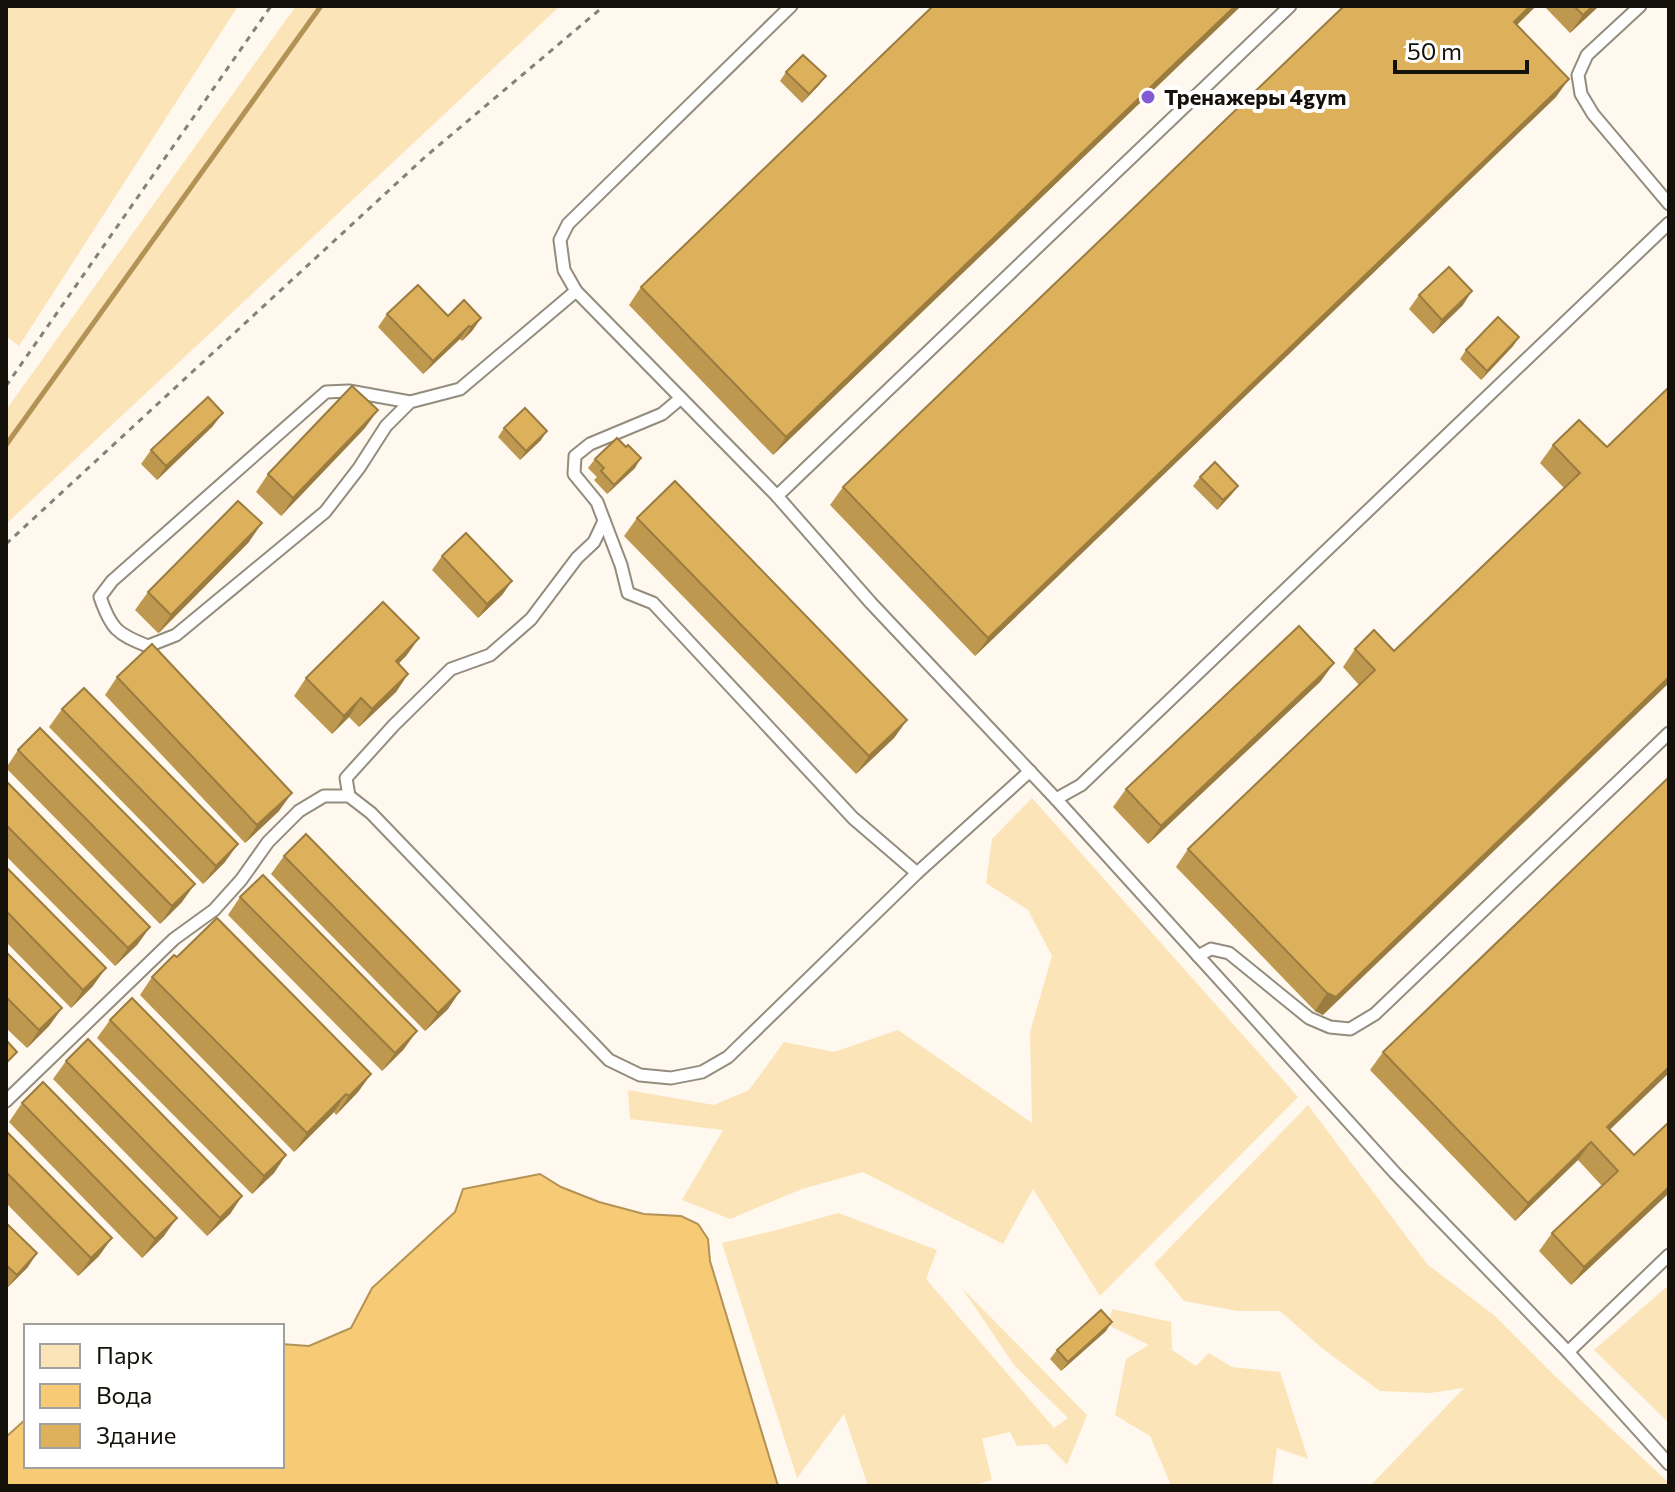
<svg xmlns="http://www.w3.org/2000/svg" width="1675" height="1492" font-family="Commissioner,sans-serif">
<rect width="100%" height="100%" fill="#fef8ef"/>
<!-- green -->
<g fill="#fce4b9">
<polygon points="6,6 238,6 19,346 6,336"/>
<polygon points="296,6 560,6 6,524 6,410"/>
<polygon points="1032,798 1298,1097 1100,1296 1033,1189 1003,1244 863,1172 802,1189 730,1219 682,1200 723,1130 630,1119 628,1090 714,1105 749,1090 784,1042 834,1052 898,1030 1032,1123 1030,1032 1052,956 1028,910 986,883 992,839"/>
<polygon points="1308,1105 1427,1264 1495,1316 1557,1378 1669,1483 1669,1486 1370,1486 1464,1388 1430,1393 1380,1391 1323,1349 1280,1311 1238,1311 1184,1301 1154,1264"/>
<polygon points="838,1213 937,1250 926,1279 1054,1428 1068,1418 1014,1365 962,1288 1087,1415 1067,1465 1047,1444 1017,1446 1010,1432 982,1439 992,1480 972,1486 868,1486 844,1414 797,1478 722,1243 777,1230"/>
<polygon points="1669,1285 1669,1423 1594,1350"/>
<polygon points="1112,1309 1171,1322 1172,1350 1196,1366 1209,1353 1232,1367 1280,1372 1308,1459 1277,1448 1272,1486 1171,1485 1150,1436 1115,1415 1126,1359 1149,1345 1108,1325"/>
</g>
<!-- water -->
<polygon fill="#f7ca75" stroke="#b39255" stroke-width="2" points="540,1174 561,1187 599,1202 644,1214 681,1216 698,1224 708,1239 710,1261 778,1486 6,1486 6,1437 26,1419 26,1466 282,1466 282,1344 309,1346 351,1328 372,1288 455,1212 463,1189"/>
<g fill="none" stroke-linecap="round" stroke-linejoin="round">
<!-- stream -->
<polyline stroke="#b39255" stroke-width="5" points="6,445 321,6"/>
<!-- lane casing -->
<g stroke="#948c7d" stroke-width="15">
<g id="lane">
<polyline points="791,6 568,224 560,240 564,270 576,291 777,496 871,603 1056,799 1395,1173 1568,1352 1669,1464"/>
<polyline points="1640,6 1587,55 1578,75 1581,94 1593,114 1669,204"/>
<polyline points="681,398 662,414 590,444 575,456 574,474 597,502 621,565 628,593 653,603 853,818 917,873"/>
<path d="M410,402L349,391L326,392L112,581L100,597C111,629 117,634 148,646L176,635L325,512L359,468L386,426L410,402L460,389L576,291"/>
<polyline points="777,496 1290,6"/>
<polyline points="349,796 346,778 394,725 451,669 490,655 531,619 577,558 594,542 604,521"/>
<polyline points="1056,799 1081,785 1669,223"/>
<polyline points="1198,956 1211,949 1229,953 1309,1018 1330,1027 1350,1029 1375,1014 1669,733"/>
<polyline points="6,1101 174,939 214,910 241,880 268,842 299,811 324,796 349,796 371,813 609,1060 640,1075 671,1078 702,1072 728,1057 917,873 1030,771"/>
<polyline points="1568,1352 1669,1255"/>
</g>
</g>
<!-- path -->
<g stroke="#85817a" stroke-width="3" stroke-dasharray="6 6" stroke-linecap="butt">
<polyline points="6,386 271,6"/>
<polyline points="6,544 425,157 604,6"/>
</g>
<!-- lane -->
<use href="#lane" stroke="#fff" stroke-width="11"/>
</g>
<!-- wall -->
<g fill="#be984f">
<polygon points="933,6 1241,6 773,455 629,305 641,287"/>
<polygon points="1344,6 1536,6 1517,25 1556,97 975,656 830,505 843,487"/>
<polygon points="1544,6 1599,6 1570,33"/>
<polygon points="786,72 819,85 802,103 780,81"/>
<polygon points="1419,295 1463,305 1433,334 1409,309"/>
<polygon points="387,314 448,316 481,318 472,331 462,341 460,339 423,374 378,327"/>
<polygon points="1519,337 1513,346 1481,380 1460,359 1466,350"/>
<polygon points="213,426 157,480 141,464 151,450"/>
<polygon points="365,428 281,516 256,492 268,474"/>
<polygon points="504,428 541,440 520,460 498,437"/>
<polygon points="1553,445 1607,447 1323,1015 1315,1011 1176,867 1188,849 1359,685 1343,667 1355,649 1394,651 1564,488 1540,463"/>
<polygon points="595,459 635,468 607,494 594,480 597,477 588,468"/>
<polygon points="1200,477 1238,486 1231,495 1217,510 1193,486"/>
<polygon points="637,518 907,720 894,738 856,774 624,536"/>
<polygon points="249,542 160,632 158,633 135,610 148,592"/>
<polygon points="442,556 512,581 502,595 478,618 432,570"/>
<polygon points="419,638 406,656 398,664 408,674 396,692 359,727 349,717 332,734 294,696 306,678"/>
<polygon points="117,677 279,811 245,843 105,695"/>
<polygon points="1321,681 1148,844 1113,807 1126,789"/>
<polygon points="62,709 225,862 203,884 49,727"/>
<polygon points="18,750 182,902 160,924 6,768"/>
<polygon points="6,781 150,927 137,945 115,966 6,856"/>
<polygon points="284,856 460,991 448,1009 425,1031 271,874"/>
<polygon points="6,867 93,986 71,1008 6,942"/>
<polygon points="240,897 404,1049 382,1071 228,915"/>
<polygon points="6,952 62,1008 49,1026 27,1048 6,1028"/>
<polygon points="177,957 371,1074 358,1092 336,1115 334,1112 294,1152 140,995 152,977"/>
<polygon points="110,1020 286,1155 274,1173 252,1194 97,1038"/>
<polygon points="1383,1052 1610,1130 1669,1193 1571,1285 1539,1251 1552,1233 1602,1186 1578,1160 1515,1221 1370,1070"/>
<polygon points="66,1061 242,1196 230,1214 207,1236 53,1079"/>
<polygon points="22,1103 164,1236 142,1258 9,1122"/>
<polygon points="6,1131 99,1256 78,1276 6,1203"/>
<polygon points="6,1223 28,1267 7,1288 6,1288"/>
<polygon points="1106,1331 1061,1371 1050,1359 1057,1350"/>
</g>
<!-- shaded-wall -->
<g fill="#9b7c40">
<polygon points="1235,6 1241,6 773,455 786,437"/>
<polygon points="1530,6 1536,6 1501,40 1514,22"/>
<polygon points="1593,6 1599,6 1570,33 1583,15"/>
<polygon points="826,76 819,85 802,103 809,94"/>
<polygon points="1569,79 1556,97 975,656 988,638"/>
<polygon points="1472,291 1463,305 1433,334 1442,320"/>
<polygon points="481,318 472,331 462,341 471,327"/>
<polygon points="469,326 460,339 423,374 433,361"/>
<polygon points="1519,337 1513,346 1481,380 1487,371"/>
<polygon points="378,410 365,428 281,516 293,498"/>
<polygon points="223,413 213,426 157,480 166,466"/>
<polygon points="547,431 541,440 520,460 526,451"/>
<polygon points="641,458 635,468 607,494 614,485"/>
<polygon points="1238,486 1231,495 1217,510 1223,500"/>
<polygon points="262,523 249,542 158,633 171,615"/>
<polygon points="512,581 502,595 478,618 487,604"/>
<polygon points="419,638 406,656 383,679 396,661"/>
<polygon points="1334,663 1321,681 1148,844 1161,826"/>
<polygon points="408,674 396,692 359,727 372,709"/>
<polygon points="1669,677 1669,683 1323,1015 1315,1011 1327,993"/>
<polygon points="361,698 349,717 332,734 344,716"/>
<polygon points="907,720 894,738 856,774 869,756"/>
<polygon points="292,793 279,811 245,843 257,825"/>
<polygon points="238,844 225,862 203,884 216,866"/>
<polygon points="195,884 182,902 160,924 172,906"/>
<polygon points="150,927 137,945 115,966 128,948"/>
<polygon points="106,968 93,986 71,1008 83,990"/>
<polygon points="460,991 448,1009 425,1031 438,1013"/>
<polygon points="62,1008 49,1026 27,1048 39,1030"/>
<polygon points="417,1031 404,1049 382,1071 395,1053"/>
<polygon points="1669,1067 1669,1073 1594,1145 1607,1127"/>
<polygon points="371,1074 358,1092 336,1115 349,1096"/>
<polygon points="346,1094 334,1112 294,1152 307,1133"/>
<polygon points="1591,1142 1578,1160 1515,1221 1528,1203"/>
<polygon points="286,1155 274,1173 252,1194 264,1176"/>
<polygon points="1669,1187 1669,1193 1571,1285 1584,1267"/>
<polygon points="242,1196 230,1214 207,1236 220,1218"/>
<polygon points="177,1218 164,1236 142,1258 155,1239"/>
<polygon points="112,1238 99,1256 78,1276 91,1258"/>
<polygon points="37,1253 28,1267 7,1288 17,1275"/>
<polygon points="1112,1322 1106,1331 1061,1371 1068,1362"/>
</g>
<!-- building -->
<g fill="#ddb15c" stroke="#9b7c40" stroke-width="2">
<polygon points="933,6 1235,6 786,437 641,287"/>
<polygon points="1344,6 1530,6 1514,22 1569,79 988,638 843,487"/>
<polygon points="1574,6 1593,6 1583,15"/>
<polygon points="803,55 826,76 809,94 786,72"/>
<polygon points="1449,267 1472,291 1442,320 1419,295"/>
<polygon points="418,285 448,316 464,300 481,318 471,327 469,326 433,361 387,314"/>
<polygon points="1498,317 1519,337 1487,371 1466,350"/>
<polygon points="352,386 378,410 293,498 268,474"/>
<polygon points="1669,387 1669,677 1336,997 1327,993 1188,849 1375,670 1355,649 1374,630 1394,651 1580,473 1553,445 1579,420 1607,447"/>
<polygon points="208,397 223,413 166,466 151,450"/>
<polygon points="525,408 547,431 526,451 504,428"/>
<polygon points="617,438 626,447 628,445 641,458 614,485 601,471 604,468 595,459"/>
<polygon points="1215,462 1238,486 1223,500 1200,477"/>
<polygon points="675,481 907,720 869,756 637,518"/>
<polygon points="238,501 262,523 171,615 148,592"/>
<polygon points="466,533 512,581 487,604 442,556"/>
<polygon points="383,602 419,638 396,661 408,674 372,709 361,698 344,716 306,678"/>
<polygon points="1299,626 1334,663 1161,826 1126,789"/>
<polygon points="152,644 292,793 257,825 117,677"/>
<polygon points="84,688 238,844 216,866 62,709"/>
<polygon points="40,728 195,884 172,906 18,750"/>
<polygon points="1669,777 1669,1067 1607,1127 1634,1155 1669,1122 1669,1187 1584,1267 1552,1233 1618,1171 1591,1142 1528,1203 1383,1052"/>
<polygon points="6,781 150,927 128,948 6,825"/>
<polygon points="306,834 460,991 438,1013 284,856"/>
<polygon points="6,867 106,968 83,990 6,911"/>
<polygon points="263,875 417,1031 395,1053 240,897"/>
<polygon points="217,918 371,1074 349,1096 346,1094 307,1133 152,977 174,955 177,957"/>
<polygon points="6,952 62,1008 39,1030 6,997"/>
<polygon points="132,998 286,1155 264,1176 110,1020"/>
<polygon points="88,1039 242,1196 220,1218 66,1061"/>
<polygon points="6,1040 17,1052 6,1063"/>
<polygon points="43,1082 177,1218 155,1239 22,1103"/>
<polygon points="6,1131 112,1238 91,1258 6,1172"/>
<polygon points="6,1223 37,1253 17,1275 6,1265"/>
<polygon points="1101,1310 1112,1322 1068,1362 1057,1350"/>
</g>
<!-- markers -->
<circle fill="#845ad4" stroke="#fff" stroke-width="3" cx="1148" cy="97" r="8"/>
<g text-anchor="middle" stroke-width="8" stroke-linejoin="round" paint-order="stroke">
<!-- poi labels -->
<g font-size="22" font-weight="bold" fill="#14110b" stroke="#fff" text-anchor="start">
<text x="1164" y="105">Тренажеры 4gym</text>
</g>
</g>
<!-- border -->
<rect width="1675" height="1492" fill="none" stroke="#14110b" stroke-width="16"/>
<!-- legend -->
<rect x="24" y="1324" width="260" height="144" fill="#ffffff" stroke="#a1a09d" stroke-width="2"/>
<rect x="40" y="1344" width="40" height="24" fill="#fce4b9" stroke="#a1a09d" stroke-width="2"/>
<text x="96" y="1364" font-size="24" fill="#14110b">Парк</text>
<rect x="40" y="1384" width="40" height="24" fill="#f7ca75" stroke="#a1a09d" stroke-width="2"/>
<text x="96" y="1404" font-size="24" fill="#14110b">Вода</text>
<rect x="40" y="1424" width="40" height="24" fill="#ddb15c" stroke="#a1a09d" stroke-width="2"/>
<text x="96" y="1444" font-size="24" fill="#14110b">Здание</text>
<!-- scale -->
<path d="M1395 60v12h132v-12" fill="none" stroke="#14110b" stroke-width="4"/>
<text x="1407" y="60" font-size="24" fill="#14110b" stroke="#ffffff" stroke-width="6" paint-order="stroke">50 m</text>
</svg>
